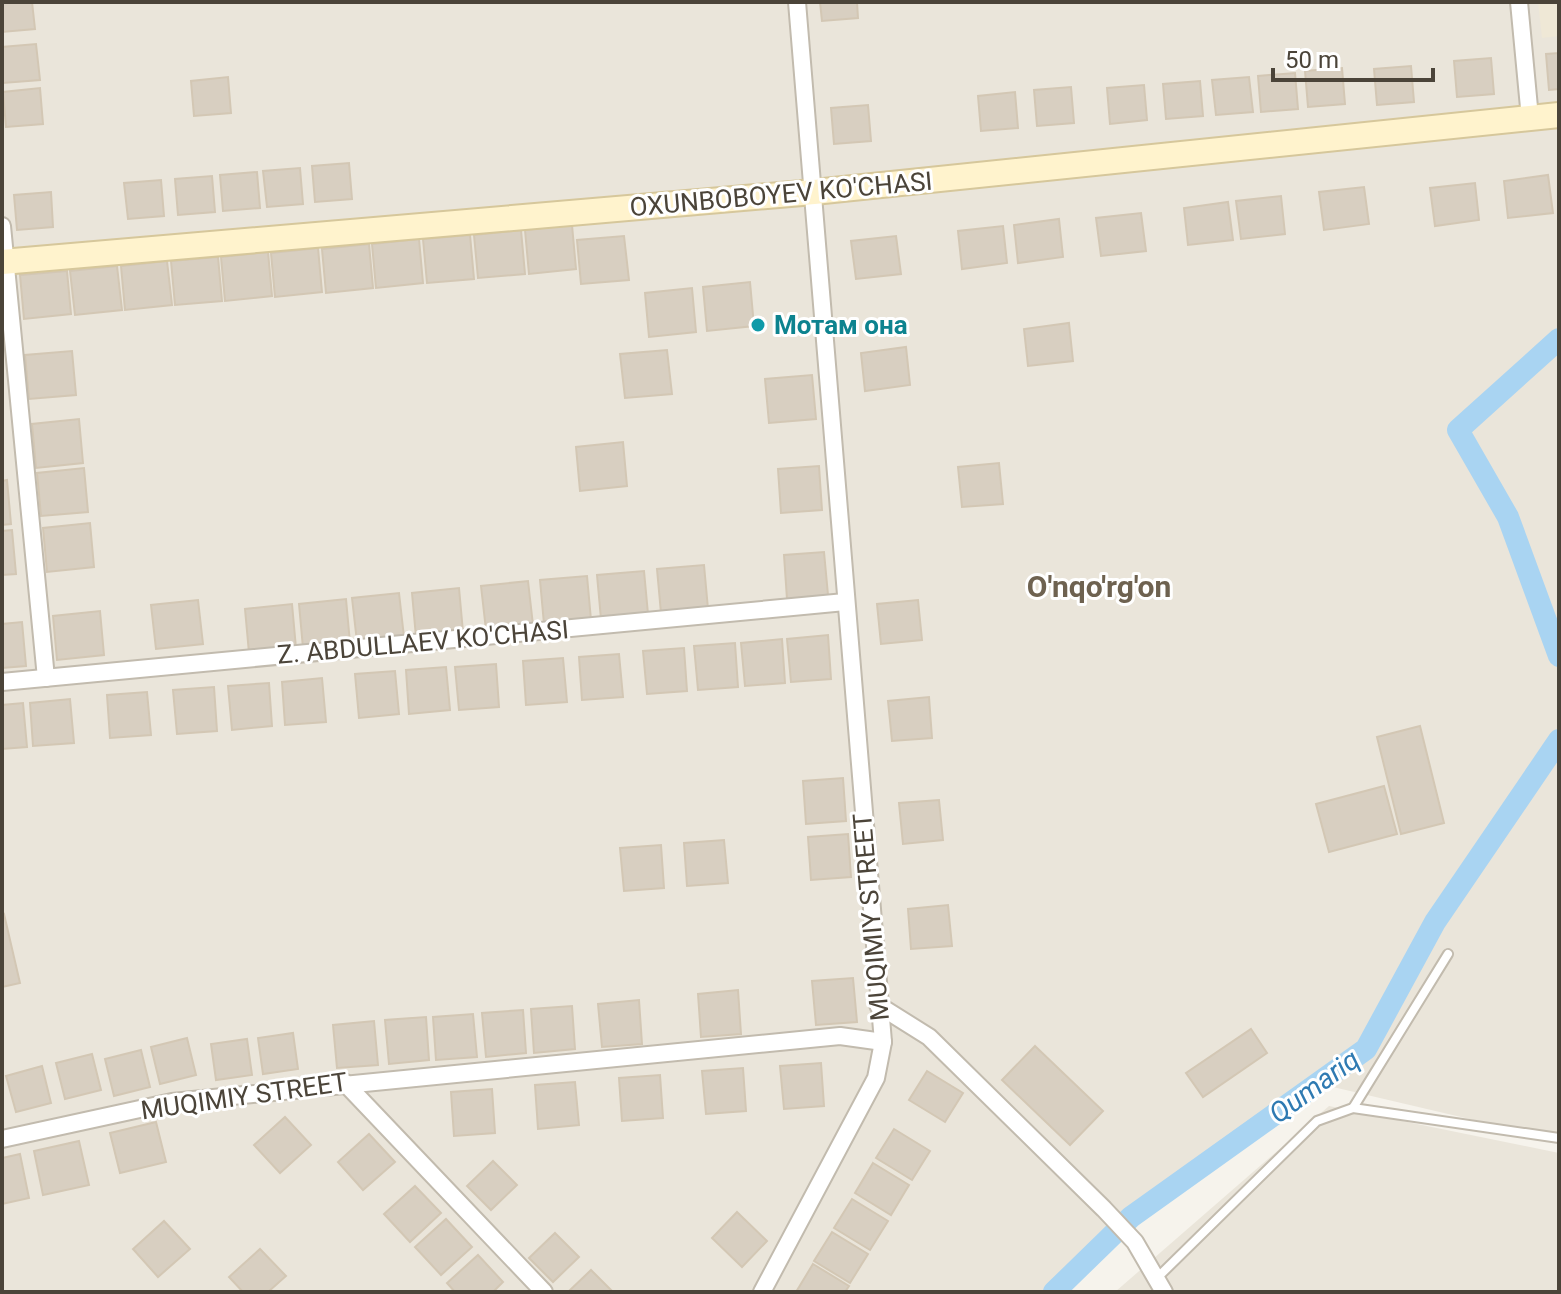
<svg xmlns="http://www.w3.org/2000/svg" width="1561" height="1294" font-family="Roboto,sans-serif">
<rect width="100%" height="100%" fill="#f6f3ec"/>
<!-- residential -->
<g fill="#eae5da">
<polygon points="2,2 1559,2 1559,1140 1333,1087 1101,1231 1043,1292 2,1292"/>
<polygon points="1329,1106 1559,1153 1559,1292 1115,1292"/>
</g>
<!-- education -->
<polygon fill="#efe8d6" points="1538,2 1559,2 1559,36 1542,38"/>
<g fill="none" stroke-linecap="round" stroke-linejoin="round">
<!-- canal -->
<g stroke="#a9d4f2" stroke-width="22">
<polyline points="1559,339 1458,430 1508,517 1559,656"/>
<polyline points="1054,1292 1131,1217 1366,1049 1435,922 1559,740"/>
</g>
</g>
<!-- building -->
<g fill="#d8cfc1" stroke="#d3c7b4" stroke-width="2">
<polygon points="2,2 32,2 35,29 2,32"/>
<polygon points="820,2 857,2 858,18 822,21"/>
<polygon points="36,44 40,80 3,83 2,47"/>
<polygon points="1559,53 1559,89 1549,90 1546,54"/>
<polygon points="1491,58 1494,94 1457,97 1454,61"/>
<polygon points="1411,66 1414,102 1377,105 1374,69"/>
<polygon points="1342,68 1345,104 1308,107 1305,71"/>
<polygon points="1295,73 1298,109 1261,112 1258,76"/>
<polygon points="228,77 231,113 194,116 191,81"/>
<polygon points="1249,77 1253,112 1216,115 1212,80"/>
<polygon points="1200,81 1203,116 1166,119 1163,84"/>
<polygon points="1144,85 1147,120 1110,124 1107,88"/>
<polygon points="1071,87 1074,123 1037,126 1034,90"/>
<polygon points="40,88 43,124 6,127 3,92"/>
<polygon points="1015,92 1018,128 981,131 978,96"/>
<polygon points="868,105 871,141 834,144 831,108"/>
<polygon points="349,163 352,199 315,202 312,166"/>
<polygon points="300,168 303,204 267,207 263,171"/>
<polygon points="257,172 260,208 223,211 220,175"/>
<polygon points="1548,175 1553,213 1508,218 1504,181"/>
<polygon points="212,176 215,212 178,215 175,179"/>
<polygon points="161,180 164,216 128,219 124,183"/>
<polygon points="1475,183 1479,220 1435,226 1430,188"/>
<polygon points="1364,187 1369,224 1324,230 1319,192"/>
<polygon points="51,192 53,227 17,230 14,195"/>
<polygon points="1281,196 1285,234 1241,239 1236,201"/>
<polygon points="1228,202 1233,240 1188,245 1184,208"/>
<polygon points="1141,213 1146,251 1101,256 1096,218"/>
<polygon points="1059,219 1063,257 1018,263 1014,225"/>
<polygon points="572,225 576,269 529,274 525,230"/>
<polygon points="1003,226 1007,263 962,269 958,231"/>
<polygon points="521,230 525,274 478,278 474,235"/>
<polygon points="470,235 474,279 427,283 423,239"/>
<polygon points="624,236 629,280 581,284 577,240"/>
<polygon points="896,236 901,274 856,279 851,241"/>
<polygon points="419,239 423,283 376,288 372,244"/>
<polygon points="369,244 373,288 326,293 322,249"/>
<polygon points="318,248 322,292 275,297 271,253"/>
<polygon points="268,252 272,296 225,301 221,257"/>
<polygon points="218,257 222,301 175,305 171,261"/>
<polygon points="167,261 172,305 125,310 121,266"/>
<polygon points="117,266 122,310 75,315 70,271"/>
<polygon points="67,271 71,314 24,319 20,275"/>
<polygon points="750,282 754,326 707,331 703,287"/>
<polygon points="692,288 696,332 649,337 645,293"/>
<polygon points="1069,323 1073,361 1028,366 1024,329"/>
<polygon points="906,347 910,385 865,391 861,353"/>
<polygon points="667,350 672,394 625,398 620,354"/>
<polygon points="72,351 76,395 29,399 25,355"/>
<polygon points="812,375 816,419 769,423 765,379"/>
<polygon points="79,419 83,463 36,468 32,424"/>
<polygon points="623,442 627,486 580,491 576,447"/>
<polygon points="999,463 1003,504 962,507 958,467"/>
<polygon points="819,466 822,510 781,513 778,469"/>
<polygon points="84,468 88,512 41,516 37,473"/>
<polygon points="7,480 11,524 2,525 2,481"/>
<polygon points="90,523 94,567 47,572 43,528"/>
<polygon points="12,530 16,574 2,575 2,531"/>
<polygon points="824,552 828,595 787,599 784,555"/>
<polygon points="704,565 708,609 661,613 657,569"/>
<polygon points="644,571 648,614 601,619 597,575"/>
<polygon points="587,576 591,620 544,624 540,580"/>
<polygon points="528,581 533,625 486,630 481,586"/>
<polygon points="459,588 463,632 416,637 412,593"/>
<polygon points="399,593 404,637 357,642 352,598"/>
<polygon points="346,599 350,643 303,648 299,604"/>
<polygon points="198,600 203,644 156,649 151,605"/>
<polygon points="918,600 922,640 881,644 877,604"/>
<polygon points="292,604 296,648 249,653 245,609"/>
<polygon points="100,611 104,655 57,660 53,616"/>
<polygon points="22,622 26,666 2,668 2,624"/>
<polygon points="828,635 831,679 791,682 787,639"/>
<polygon points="782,639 785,683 745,686 741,643"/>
<polygon points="735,643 738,687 698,690 694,646"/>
<polygon points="684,648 687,691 647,694 643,651"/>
<polygon points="619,654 623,697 582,700 579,657"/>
<polygon points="563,658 567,702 526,705 523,661"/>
<polygon points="496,664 499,707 459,710 455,667"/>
<polygon points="446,667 450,710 409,714 406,670"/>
<polygon points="395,671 399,714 359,718 355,674"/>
<polygon points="322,678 326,722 285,725 282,682"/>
<polygon points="269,683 272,726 232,730 228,686"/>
<polygon points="214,687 217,731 177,734 173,690"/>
<polygon points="147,692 151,735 110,738 107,695"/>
<polygon points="929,697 932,738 892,741 888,701"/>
<polygon points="70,699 74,743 33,746 30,703"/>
<polygon points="23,703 27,747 2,749 2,705"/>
<polygon points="1420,726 1444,823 1401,834 1377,737"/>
<polygon points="843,778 846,821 806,824 803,781"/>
<polygon points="1384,786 1397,834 1329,852 1316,804"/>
<polygon points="939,800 943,840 903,844 899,803"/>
<polygon points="848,834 851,877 811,880 808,837"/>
<polygon points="724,840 728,883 687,886 684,843"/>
<polygon points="661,845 664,888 624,891 620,848"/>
<polygon points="948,905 952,946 911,949 908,909"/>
<polygon points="4,914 20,983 2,987 2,915"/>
<polygon points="853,978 857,1022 816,1025 812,981"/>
<polygon points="738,990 741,1034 701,1037 698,994"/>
<polygon points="639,1000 642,1044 602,1047 598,1004"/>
<polygon points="572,1006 575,1049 534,1053 531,1009"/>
<polygon points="523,1010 526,1053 486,1057 482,1013"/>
<polygon points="473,1014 477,1057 436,1060 433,1017"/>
<polygon points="426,1017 429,1060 389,1064 385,1020"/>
<polygon points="374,1021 378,1065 337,1068 333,1025"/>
<polygon points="1251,1029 1267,1053 1203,1097 1186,1073"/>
<polygon points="293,1033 298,1069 263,1074 258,1038"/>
<polygon points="187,1038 196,1075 160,1084 151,1047"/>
<polygon points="247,1039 252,1075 216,1080 211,1044"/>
<polygon points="1035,1046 1103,1111 1070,1145 1002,1080"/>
<polygon points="141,1050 150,1087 114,1096 105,1059"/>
<polygon points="92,1054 101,1090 65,1099 56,1063"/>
<polygon points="821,1063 824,1106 784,1109 780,1066"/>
<polygon points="42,1066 51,1103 16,1112 6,1076"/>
<polygon points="743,1068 746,1111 706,1114 702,1071"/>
<polygon points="927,1071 963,1093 945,1122 909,1100"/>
<polygon points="660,1075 663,1118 622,1121 619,1078"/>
<polygon points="575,1082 579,1125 538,1129 535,1085"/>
<polygon points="492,1089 495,1133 454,1136 451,1092"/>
<polygon points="285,1117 311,1145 280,1173 254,1145"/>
<polygon points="156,1122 166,1162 120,1173 110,1133"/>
<polygon points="894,1129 930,1151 912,1180 876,1158"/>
<polygon points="369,1134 395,1162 363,1190 338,1162"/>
<polygon points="79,1141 89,1185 43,1195 34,1151"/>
<polygon points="20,1154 29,1198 2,1204 2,1158"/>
<polygon points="493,1161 517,1185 491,1210 467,1186"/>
<polygon points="873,1163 909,1185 891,1215 855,1193"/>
<polygon points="415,1186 441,1213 410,1242 384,1214"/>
<polygon points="852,1199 888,1221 870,1250 834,1228"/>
<polygon points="737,1212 767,1241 742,1267 712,1238"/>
<polygon points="446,1219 472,1247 441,1275 415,1247"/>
<polygon points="164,1221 190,1249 158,1277 133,1249"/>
<polygon points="832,1232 868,1254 850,1283 814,1261"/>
<polygon points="555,1233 579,1257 553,1282 529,1258"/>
<polygon points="260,1249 286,1276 268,1292 243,1292 229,1277"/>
<polygon points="478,1255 503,1282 493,1292 455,1292 447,1283"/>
<polygon points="813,1264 849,1286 845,1292 796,1292"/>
<polygon points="591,1270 613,1292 568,1292"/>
</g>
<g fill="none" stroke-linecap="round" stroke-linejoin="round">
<!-- service casing -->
<g stroke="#c2bbae" stroke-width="12">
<g id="service">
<polyline points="1353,1108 1559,1138"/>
<polyline points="1156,1279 1317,1121 1353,1108 1448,954"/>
</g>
</g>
<!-- minor casing -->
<g stroke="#c2bbae" stroke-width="20">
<g id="minor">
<polyline points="1519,2 1530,118"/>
<polyline points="2,226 46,678"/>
<polyline points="2,682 845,602"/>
<polyline points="878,1005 929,1037 1104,1209 1135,1242 1164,1292"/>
<polyline points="344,1082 544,1292"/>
<polyline points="2,1139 172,1102 840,1036 883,1042"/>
<polyline points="762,1292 876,1078 883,1042 797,2"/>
</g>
</g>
<!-- secondary casing -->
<g stroke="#d6c79b" stroke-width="28">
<polyline id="secondary" points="2,262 814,192 1559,115"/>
</g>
<!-- service -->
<use href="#service" stroke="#fff" stroke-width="8"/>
<!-- minor -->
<use href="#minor" stroke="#fff" stroke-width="16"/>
<!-- secondary -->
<use href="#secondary" stroke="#fff3cd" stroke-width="24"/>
</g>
<!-- markers -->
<circle fill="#0f9aa8" stroke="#fff" stroke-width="3" cx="758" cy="325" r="8"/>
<g text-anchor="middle" stroke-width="6" stroke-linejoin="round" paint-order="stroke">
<!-- street labels -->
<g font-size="26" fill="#4b4439" stroke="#fff">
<text transform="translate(781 194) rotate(-5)" y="9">OXUNBOBOYEV KO'CHASI</text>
<text transform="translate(423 642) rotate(-5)" y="9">Z. ABDULLAEV KO'CHASI</text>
<text transform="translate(871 917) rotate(-95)" y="9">MUQIMIY STREET</text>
<text transform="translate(244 1096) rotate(-8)" y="9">MUQIMIY STREET</text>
</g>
<!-- culture labels -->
<g font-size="26" font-weight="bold" fill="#0d838f" stroke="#fff" text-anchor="start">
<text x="774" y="334">Мотам она</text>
</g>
<!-- water labels -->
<g font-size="28" font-style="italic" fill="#2e7ab2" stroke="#fff">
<text transform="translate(1314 1086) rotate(-36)" y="10">Qumariq</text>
</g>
<!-- quarter labels -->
<g font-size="30" font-weight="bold" fill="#6e6250" stroke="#fff">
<text x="1099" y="597">O'nqo'rg'on</text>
</g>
</g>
<!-- border -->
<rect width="1561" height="1294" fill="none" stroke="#4b4439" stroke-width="8"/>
<!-- scale -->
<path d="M1273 68v12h160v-12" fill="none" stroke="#4b4439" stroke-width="4"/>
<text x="1285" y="68" font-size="24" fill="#4b4439" stroke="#ffffff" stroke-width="6" paint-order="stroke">50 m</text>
</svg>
